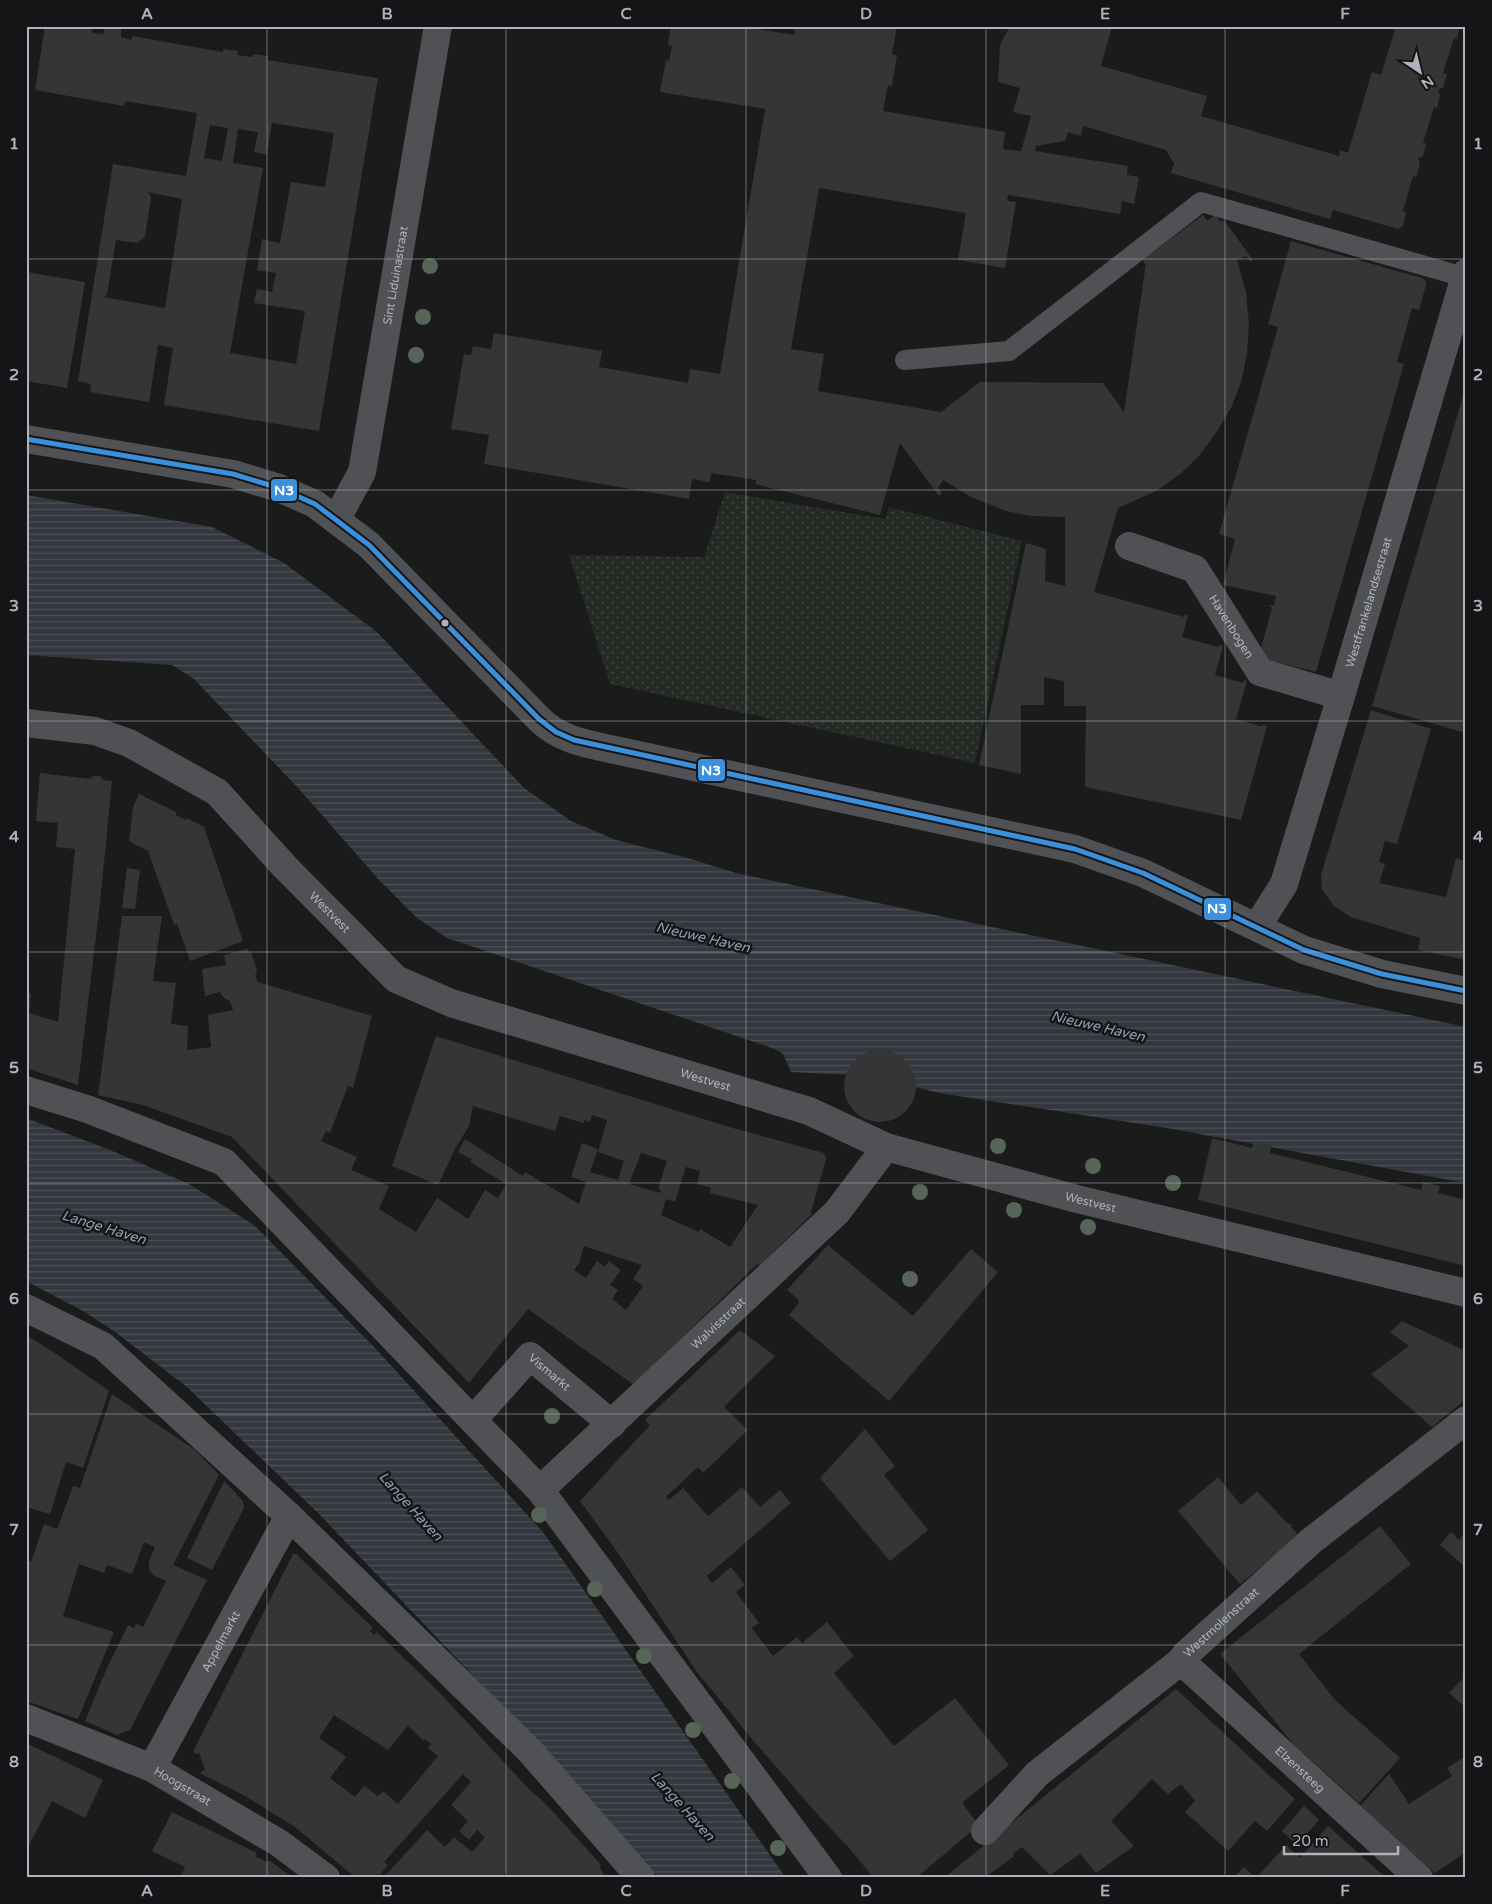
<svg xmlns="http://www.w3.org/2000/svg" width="1492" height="1904" font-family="'Varela Round',sans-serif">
<defs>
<pattern id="grass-dots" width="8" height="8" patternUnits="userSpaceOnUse" patternTransform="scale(1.25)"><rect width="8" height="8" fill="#242a24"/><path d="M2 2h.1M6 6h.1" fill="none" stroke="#414642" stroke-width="1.8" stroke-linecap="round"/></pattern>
<pattern id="water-rules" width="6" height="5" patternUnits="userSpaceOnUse" patternTransform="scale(1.25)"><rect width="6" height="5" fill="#32383e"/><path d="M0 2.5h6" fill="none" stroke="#4d5258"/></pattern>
</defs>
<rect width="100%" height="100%" fill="#1b1b1b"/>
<!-- grass -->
<polygon fill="url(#grass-dots)" points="725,492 885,519 889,507 1022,541 975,763 610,684 569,555 704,557"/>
<!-- water -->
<g fill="url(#water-rules)">
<polygon points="26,495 212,527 284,563 377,632 524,788 571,821 616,840 691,859 736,873 1466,1027 1466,1183 1167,1128 939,1093 870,1076 791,1072 783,1054 775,1049 447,938 416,917 380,881 300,790 194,679 172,665 26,655"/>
<polygon points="26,1118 110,1150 189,1184 254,1225 375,1348 543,1532 786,1878 659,1878 569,1776 320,1515 187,1387 114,1331 83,1311 26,1281"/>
</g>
<!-- building -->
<g fill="#353536" fill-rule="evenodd">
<path d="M45,26H63L73,30L76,26H91L92,33L103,34L106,26H121V37L132,40V36L223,52V49L238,51L237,55L253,57V54L268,56L267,60L378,78L319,431L164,405L173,348L158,345L149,402L90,392L91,384L78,381L113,164L186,176L197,113L125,101L124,106L35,90ZM272,123L334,133L325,187L291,182L280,243L262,239L257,270L276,273L272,292L257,289L254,303L305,311L296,364L230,353L263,168L233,163L238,129L258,132L254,152L267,155ZM210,125L228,128L222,161L204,158ZM148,192L182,199L165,308L104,297L107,294L116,240L137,243L145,237L151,197Z"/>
<polygon points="671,26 738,26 794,35 795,26 897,26 892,54 897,55 892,86 888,85 883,111 1005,132 1003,149 1021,151 1031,116 1013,112 1020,88 998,82 1000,45 1010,26 1112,26 1101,66 1207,96 1201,116 1339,156 1340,150 1348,153 1372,72 1381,75 1396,26 1460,26 1457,39 1454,38 1443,73 1447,74 1443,87 1438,90 1440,95 1437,108 1434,107 1423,143 1426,144 1423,156 1418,158 1420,165 1416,177 1413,176 1403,211 1406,212 1403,226 1398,229 1333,210 1330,219 1171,173 1174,164 1166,150 1083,126 1081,136 1068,132 1065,141 1036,146 1035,151 1128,166 1127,175 1139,177 1134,204 1122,201 1120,214 1008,195 1007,201 1016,202 1005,268 958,260 966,213 819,188 791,349 824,354 818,391 941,412 980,382 1103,383 1124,412 1146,263 1145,264 1142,260 1203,215 1207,221 1215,215 1221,222 1224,220 1253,260 1250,262 1246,256 1237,260 1246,292 1249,325 1247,354 1241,382 1231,408 1216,433 1199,456 1179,475 1156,491 1118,508 1094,592 1184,617 1185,614 1188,616 1182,637 1218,647 1219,645 1223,646 1215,675 1243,683 1244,680 1247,681 1236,719 1263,727 1263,724 1267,726 1241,820 1085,787 1086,706 1064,706 1064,681 1044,677 1044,705 1021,705 1021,774 979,765 1026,543 1046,549 1045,581 1065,586 1065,517 1030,516 1006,511 971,497 943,480 938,488 942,493 939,496 900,443 880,515 755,484 756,480 711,473 710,482 692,479 689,499 484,464 489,435 451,429 464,354 471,355 473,346 491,349 494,333 602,351 599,367 688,383 690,369 720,374 765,109 660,92 666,60 669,61 672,46 668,45"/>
<polygon points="1291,241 1422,278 1426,281 1426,285 1419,310 1412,308 1397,362 1404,364 1316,672 1261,658 1258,659 1272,608 1269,606 1269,605 1274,606 1276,596 1223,585 1235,539 1219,534 1278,327 1268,324"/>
<polygon points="27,272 85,282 67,388 26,381"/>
<polygon points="1466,386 1466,733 1372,706"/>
<polygon points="1371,710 1431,729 1397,844 1385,841 1379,862 1385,864 1379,883 1446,897 1456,858 1466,861 1466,960 1418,950 1420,938 1351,917 1334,906 1322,889 1321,875"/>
<polygon points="40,773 90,779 93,776 100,776 103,780 112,781 100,903 78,1085 26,1068 26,993 31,993 29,1013 58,1022 75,849 56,847 58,823 36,821"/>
<polygon points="139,794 176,812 176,815 186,820 187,818 204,827 243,941 190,961 177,924 174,925 148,851 129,841 133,807"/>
<polygon points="127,868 140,870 135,909 122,908"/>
<path d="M122,916H162L153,981L176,983L171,1024L188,1026L187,1050L211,1047L208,1015L233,1010L230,1001L224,998L220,992L205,996L202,969L226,965L224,955L247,949L252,954L257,971L255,976L258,982L372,1016L353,1088L348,1086L330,1133L326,1131L321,1141L357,1157L351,1170L389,1186L379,1209L416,1232L437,1198L468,1219L485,1190L498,1198L506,1184L470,1162L475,1152L471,1159L458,1152L465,1139L523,1176L525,1172L579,1204L586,1182L571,1177L582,1143L598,1149L590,1172L618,1180L624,1161L598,1152L607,1120L592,1115L590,1122L584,1120V1123L560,1116L555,1131L473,1106L469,1126L456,1147L438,1185L392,1166L436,1036L729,1127L824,1153L826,1159L811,1212L812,1214L760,1265L757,1264L634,1385L528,1309L469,1383L232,1137L143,1105L98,1095ZM641,1153L667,1161L658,1189H661L660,1193L629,1184ZM686,1167L700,1171L697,1184L711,1188L710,1193L758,1205L730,1247L700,1229L699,1232L661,1215L666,1199L675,1202ZM584,1246L642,1265L633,1279L643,1286L626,1310L612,1299L618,1290L610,1285L621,1270L609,1261L605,1267L597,1261L586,1278L574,1270L579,1263Z"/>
<circle cx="880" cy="1086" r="36"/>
<polygon points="1212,1138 1252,1148 1254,1141 1272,1145 1270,1153 1421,1190 1423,1182 1440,1186 1438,1193 1466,1200 1466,1266 1198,1200"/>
<polygon points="828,1245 913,1316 971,1249 998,1272 889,1401 789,1315 799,1303 798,1302 799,1300 787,1290"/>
<polygon points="1402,1321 1466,1351 1466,1399 1432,1427 1371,1374 1409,1346 1390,1332"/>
<polygon points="740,1330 775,1356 724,1407 748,1430 703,1473 698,1467 666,1497 669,1500 683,1488 708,1516 742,1487 760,1507 780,1490 791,1503 707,1576 712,1583 731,1567 745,1585 736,1592 759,1623 752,1628 773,1656 797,1637 802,1643 827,1622 854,1656 834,1673 894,1746 955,1698 1009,1765 962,1803 979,1825 916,1878 874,1878 849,1848 819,1816 751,1738 697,1672 616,1550 580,1501 650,1425 645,1420"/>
<polygon points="26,1335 55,1353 109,1391 83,1468 66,1462 50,1514 26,1507"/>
<polygon points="112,1394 195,1450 219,1475 173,1565 207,1580 130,1730 117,1735 85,1721 106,1670 128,1625 134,1628 136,1624 143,1627 166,1581 155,1576 149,1570 149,1561 155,1547 144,1542 132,1574 107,1565 104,1573 79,1564 63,1616 114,1632 78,1719 26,1701 26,1560 31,1562 44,1524 57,1529 73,1486 80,1488"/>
<polygon points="865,1429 895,1466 884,1475 928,1530 890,1561 820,1478"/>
<polygon points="1218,1477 1241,1505 1257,1491 1288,1524 1289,1523 1292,1526 1291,1527 1299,1536 1240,1584 1178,1511"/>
<polygon points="224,1481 243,1501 244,1508 212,1570 187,1558"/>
<polygon points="1380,1526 1411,1564 1299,1654 1335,1700 1400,1758 1359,1803 1294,1745 1220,1654"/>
<polygon points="1451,1532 1459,1540 1466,1532 1466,1568 1440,1545"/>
<path d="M293,1554H296L373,1628L370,1631L374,1635L377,1632L439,1692L527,1787L548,1806L601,1865L599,1866L606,1878H510L505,1873L500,1878H383L427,1830L445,1847L454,1837L472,1852L485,1837L477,1830L469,1840L459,1831L468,1821L451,1805L471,1782L463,1774L384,1862L388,1865L377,1878H356L295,1827L245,1796L201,1774V1772L205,1770L199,1753L195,1754L194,1750ZM334,1715L388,1750L408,1726L424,1741L425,1739L431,1744L428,1748L438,1756L398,1804L383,1791L378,1796L364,1786L355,1797L330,1778L346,1757L319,1738Z"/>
<polygon points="1466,1675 1466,1708 1449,1693"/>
<polygon points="1176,1689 1295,1799 1267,1831 1255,1821 1228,1851 1185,1812 1195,1801 1181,1784 1168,1794 1152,1779 1111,1821 1134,1846 1096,1873 1080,1854 1050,1875 1022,1847 1013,1854 1014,1856 985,1878 944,1878"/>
<polygon points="26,1743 103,1780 85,1818 52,1801 26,1851"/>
<polygon points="1466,1756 1466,1852 1435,1873 1360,1806 1389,1774 1409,1804 1452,1776 1447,1768"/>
<polygon points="1304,1806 1319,1820 1297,1845 1282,1831"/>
<polygon points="172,1812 257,1853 255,1856 267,1862 269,1860 293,1878 180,1878 185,1867 152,1851"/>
<polygon points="1328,1826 1386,1878 1233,1878 1244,1867 1256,1878 1286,1845 1300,1858"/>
</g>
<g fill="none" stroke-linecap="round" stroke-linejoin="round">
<!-- service -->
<polyline stroke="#505154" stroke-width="20" points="905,360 1009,351 1201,202 1464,277"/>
<!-- pedestrian -->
<g stroke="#505154" stroke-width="28">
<path id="s1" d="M26,1718L152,1768L279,1843L326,1878"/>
<path id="s2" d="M152,1768L289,1516"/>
</g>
<!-- minor -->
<g stroke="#505154" stroke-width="28">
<path id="s3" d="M336,520L362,472L438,26"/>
<path id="s4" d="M1129,546L1195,569L1260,672L1341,696"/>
<path id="s5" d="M26,723L95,731L129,743L217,792L285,867L396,979L451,1003L809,1111L886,1147L1077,1199L1466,1293"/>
<path id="s6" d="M1257,927L1284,884L1341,696L1466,273"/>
<polyline points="26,1090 87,1109 224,1162 540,1490 828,1878"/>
<polyline points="26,1308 103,1346 289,1516 530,1751 641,1878"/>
<path id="s7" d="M473,1420L530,1356L612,1424"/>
<path id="s8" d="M540,1490L837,1212L886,1147"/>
<path id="s9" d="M1181,1661L1419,1878"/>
<path id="s10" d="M985,1831L1037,1774L1181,1661L1185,1655L1311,1541L1466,1420"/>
</g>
<!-- tertiary -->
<path stroke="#505154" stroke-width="28" d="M26,439L233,474L279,488L315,504L369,545L539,719C560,740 587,744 615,750L1075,849L1143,873L1304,950L1382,974L1466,991"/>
<!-- bus-1 casing -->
<g stroke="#151517" stroke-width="9">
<polyline id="bus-1" points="26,439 233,474 279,488 315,504 369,545 539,719 556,732 574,740 1075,849 1143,873 1304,950 1382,974 1466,991"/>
</g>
<!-- bus-1 -->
<use href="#bus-1" stroke="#3a90db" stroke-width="5"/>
</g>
<!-- trees -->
<g fill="#576558">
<circle cx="430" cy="266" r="8"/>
<circle cx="423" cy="317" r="8"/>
<circle cx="416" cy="355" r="8"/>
<circle cx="998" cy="1146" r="8"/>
<circle cx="1093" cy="1166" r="8"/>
<circle cx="1173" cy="1183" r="8"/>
<circle cx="920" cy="1192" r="8"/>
<circle cx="1014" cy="1210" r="8"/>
<circle cx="1088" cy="1227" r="8"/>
<circle cx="910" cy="1279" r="8"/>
<circle cx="552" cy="1416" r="8"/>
<circle cx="539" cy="1515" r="8"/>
<circle cx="595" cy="1589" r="8"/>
<circle cx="644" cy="1656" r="8"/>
<circle cx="693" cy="1730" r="8"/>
<circle cx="732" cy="1781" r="8"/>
<circle cx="778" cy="1848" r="8"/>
</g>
<!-- grid -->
<path fill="none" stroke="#aeb2ba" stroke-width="1" stroke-opacity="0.55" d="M267,26V1878M506,26V1878M746,26V1878M986,26V1878M1225,26V1878M26,259H1466M26,490H1466M26,721H1466M26,952H1466M26,1183H1466M26,1414H1466M26,1645H1466"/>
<!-- markers -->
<circle fill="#aeb2ba" stroke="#151517" stroke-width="2" cx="445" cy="623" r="4.5"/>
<g text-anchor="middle" stroke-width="5" stroke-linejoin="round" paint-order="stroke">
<!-- street labels -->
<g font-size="12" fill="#aeb2ba" stroke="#151517">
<text dy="4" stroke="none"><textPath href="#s3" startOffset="254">Sint Liduinastraat</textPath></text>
<text dy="4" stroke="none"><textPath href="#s6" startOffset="345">Westfrankelandsestraat</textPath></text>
<text dy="4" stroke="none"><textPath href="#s4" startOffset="138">Havenbogen</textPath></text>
<text dy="4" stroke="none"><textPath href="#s5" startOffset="371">Westvest</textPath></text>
<text dy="4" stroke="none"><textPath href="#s5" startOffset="791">Westvest</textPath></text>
<text dy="4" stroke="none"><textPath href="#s5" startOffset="1196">Westvest</textPath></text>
<text dy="4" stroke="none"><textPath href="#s8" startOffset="244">Walvisstraat</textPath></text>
<text dy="4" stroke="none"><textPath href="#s7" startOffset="111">Vismarkt</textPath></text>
<text dy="4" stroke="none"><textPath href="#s10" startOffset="316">Westmolenstraat</textPath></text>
<text dy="4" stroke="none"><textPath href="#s2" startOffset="144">Appelmarkt</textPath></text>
<text dy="4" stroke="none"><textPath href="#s9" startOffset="161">Elzensteeg</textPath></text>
<text dy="4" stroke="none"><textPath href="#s1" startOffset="171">Hoogstraat</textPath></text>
</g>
<!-- water labels -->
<g font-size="14" font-style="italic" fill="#8aa0b0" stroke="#151517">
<text transform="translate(703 937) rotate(13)" y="5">Nieuwe Haven</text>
<text transform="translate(1098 1026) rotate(13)" y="5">Nieuwe Haven</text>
<text transform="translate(104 1227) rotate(17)" y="5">Lange Haven</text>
<text transform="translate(411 1506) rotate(48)" y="5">Lange Haven</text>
<text transform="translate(683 1806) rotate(48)" y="5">Lange Haven</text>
</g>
</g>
<g stroke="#151517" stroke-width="2">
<rect x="270" y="478" width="28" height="24" rx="5" fill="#3a90db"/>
<rect x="697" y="758" width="29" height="24" rx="5" fill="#3a90db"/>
<rect x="1203" y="897" width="29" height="24" rx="5" fill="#3a90db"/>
</g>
<g font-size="14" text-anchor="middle" font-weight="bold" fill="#fff">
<text x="284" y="495">N3</text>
<text x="711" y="775">N3</text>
<text x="1217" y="913">N3</text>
</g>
<!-- border -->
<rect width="1492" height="1904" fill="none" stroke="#151517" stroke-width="55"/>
<!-- north arrow -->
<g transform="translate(1420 72) rotate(145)" stroke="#151517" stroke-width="4" paint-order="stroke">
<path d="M0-4L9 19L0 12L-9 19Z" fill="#aeb2ba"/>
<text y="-8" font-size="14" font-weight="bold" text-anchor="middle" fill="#aeb2ba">N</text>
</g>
<!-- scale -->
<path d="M1284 1846v8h114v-8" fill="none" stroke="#aeb2ba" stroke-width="2.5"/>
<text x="1292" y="1846" font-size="15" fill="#aeb2ba" stroke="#151517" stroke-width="4" paint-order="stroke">20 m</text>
<rect x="28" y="28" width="1436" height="1848" fill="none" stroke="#aeb2ba" stroke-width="2"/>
<g font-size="16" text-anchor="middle" font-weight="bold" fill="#aeb2ba">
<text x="147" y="19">A</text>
<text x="387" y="19">B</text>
<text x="626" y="19">C</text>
<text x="866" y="19">D</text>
<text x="1105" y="19">E</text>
<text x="1345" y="19">F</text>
<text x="14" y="149">1</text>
<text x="1478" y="149">1</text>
<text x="14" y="380">2</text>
<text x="1478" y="380">2</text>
<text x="14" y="611">3</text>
<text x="1478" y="611">3</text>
<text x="14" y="842">4</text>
<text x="1478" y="842">4</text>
<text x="14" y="1073">5</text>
<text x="1478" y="1073">5</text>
<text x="14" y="1304">6</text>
<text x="1478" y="1304">6</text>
<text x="14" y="1535">7</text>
<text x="1478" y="1535">7</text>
<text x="14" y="1767">8</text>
<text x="1478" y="1767">8</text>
<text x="147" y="1896">A</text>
<text x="387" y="1896">B</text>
<text x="626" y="1896">C</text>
<text x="866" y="1896">D</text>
<text x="1105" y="1896">E</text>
<text x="1345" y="1896">F</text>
</g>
</svg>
